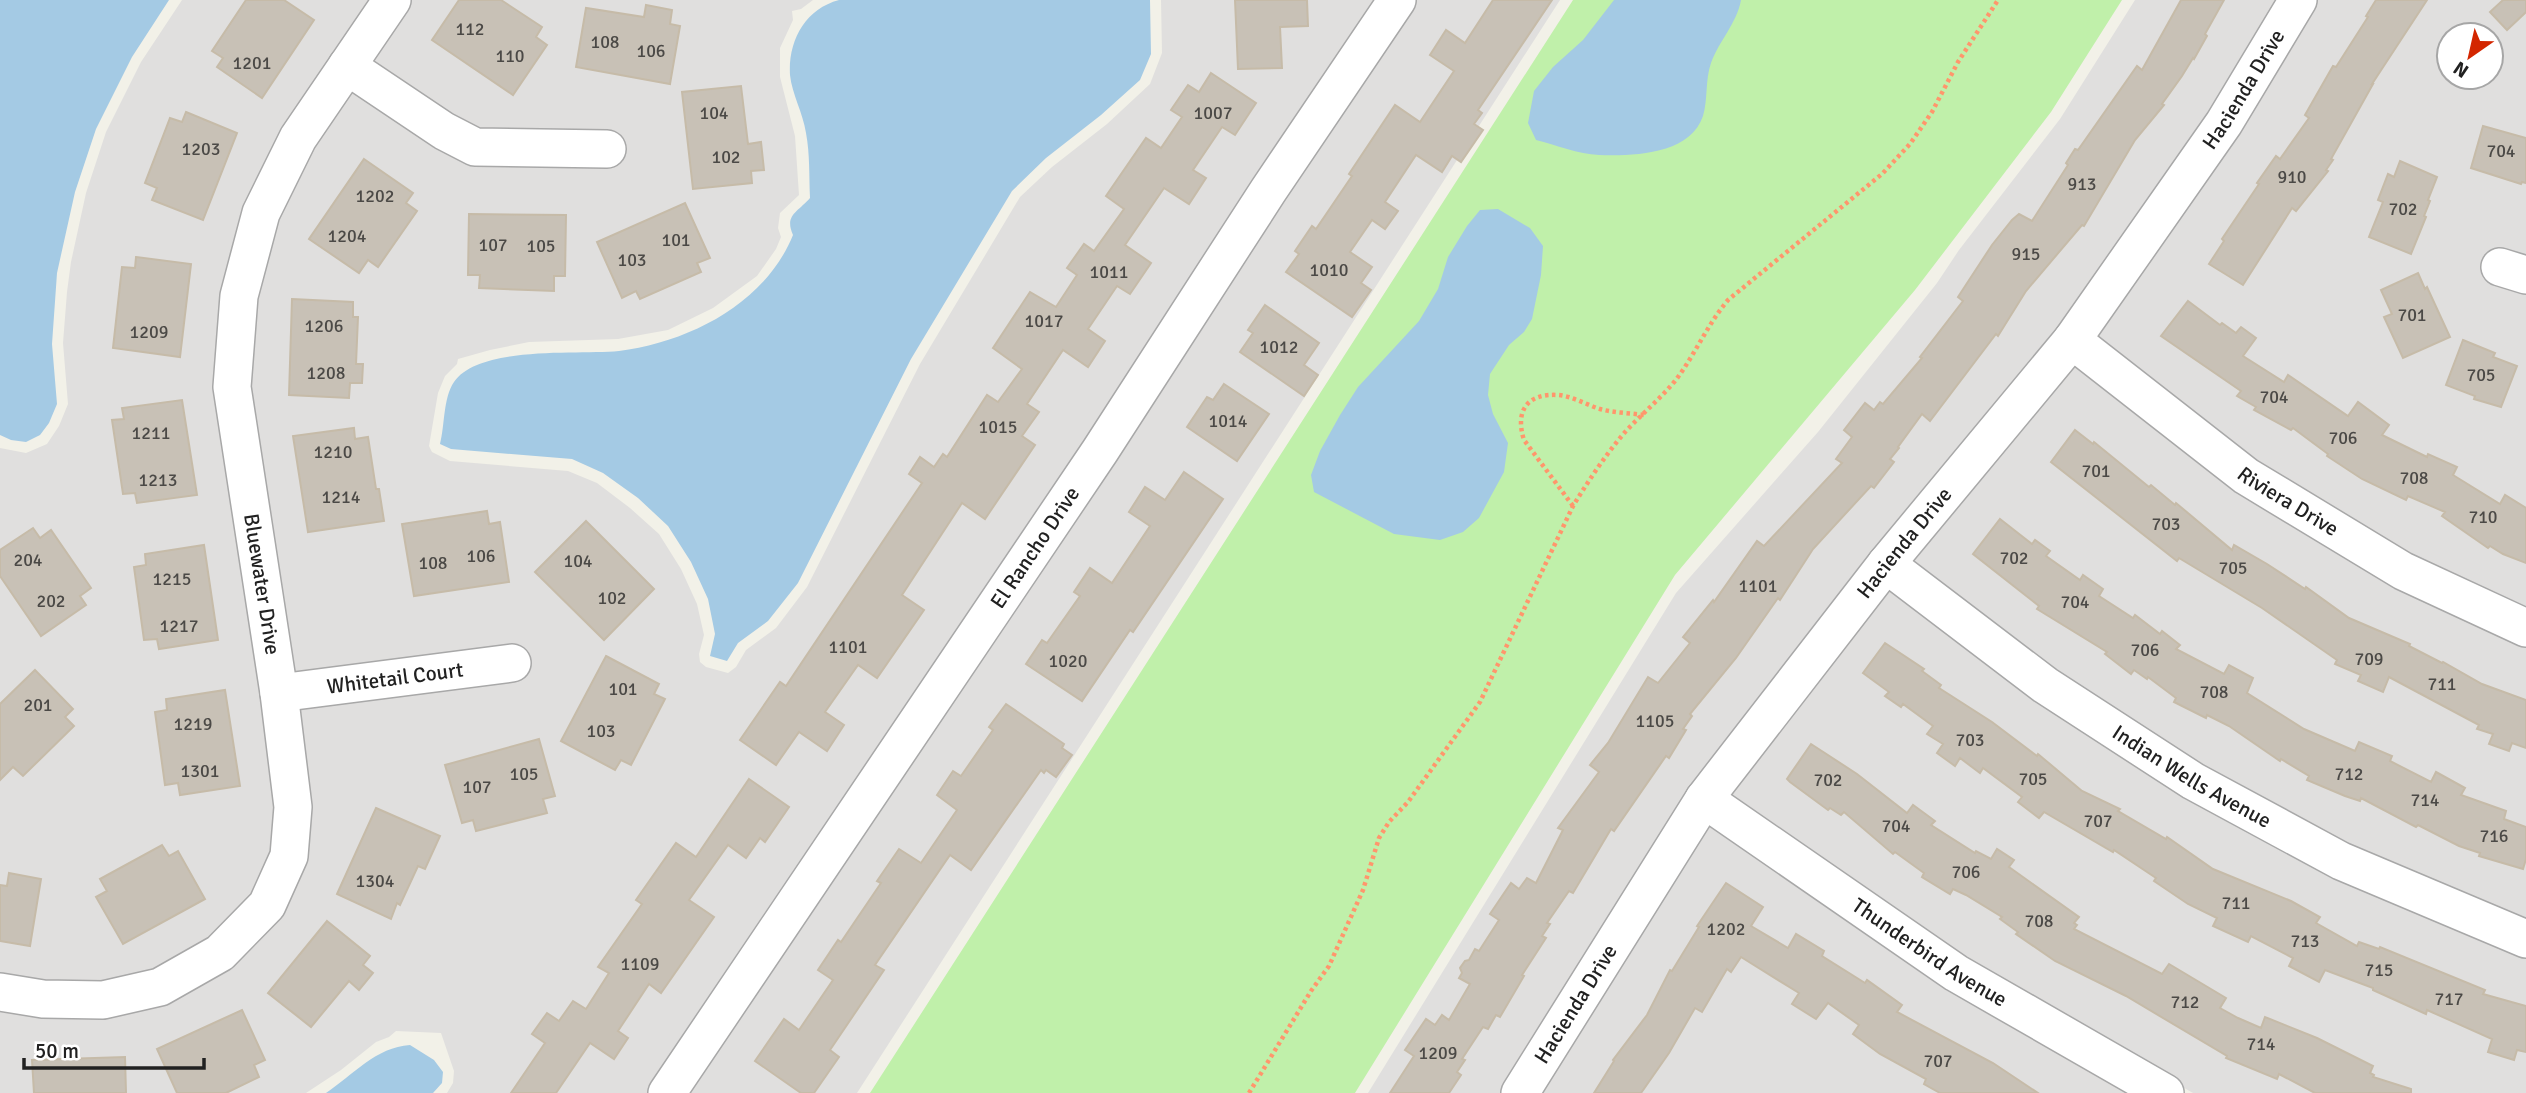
<svg xmlns="http://www.w3.org/2000/svg" width="2526" height="1093" font-family="Signika,sans-serif">
<rect width="100%" height="100%" fill="#f2f1e8"/>
<!-- residential -->
<g fill="#e0dfde" fill-rule="evenodd">
<polygon points="182,0 377,0 226,296 280,809 277,853 256,898 213,942 157,975 103,987 0,978 0,448 26,453 47,444 59,426 68,404 63,343 67,292 71,262 86,193 106,132 141,62"/>
<polygon points="407,0 813,0 801,9 792,11 793,20 780,48 780,77 795,136 799,195 780,213 778,228 781,237 776,249 757,276 713,308 668,330 618,339 529,342 490,350 458,359 457,364 445,376 438,393 429,446 432,452 450,461 568,471 597,483 630,508 659,534 681,569 697,604 704,635 699,654 700,662 706,667 728,673 736,667 746,650 776,628 807,587 920,364 1020,197 1052,167 1107,124 1150,84 1162,53 1161,0 1382,0 652,1093 447,1093 453,1083 454,1071 441,1033 396,1031 389,1037 376,1042 341,1070 306,1093 0,1093 0,1005 101,1014 275,914 293,705 525,675 524,648 289,678 245,385 252,297 273,217 350,84 436,143 618,162 621,135 479,134 365,61"/>
<polygon points="1413,0 1560,0 857,1093 682,1093"/>
<polygon points="2135,0 2284,0 2213,116 1505,1093 1368,1093 1676,593 1818,432 1937,283 1959,250 2060,119"/>
<path d="M2313,0H2526V261L2493,250L2483,276L2526,289V613L2410,559L2255,465L2089,336ZM2449,35H2491V77H2449Z"/>
<polygon points="2072,358 2526,643 2526,923 2347,849 2200,769 2053,674 1905,561"/>
<polygon points="1888,583 2526,954 2526,1093 2193,1093 1964,961 1723,795"/>
<polygon points="1707,818 2137,1093 1535,1093"/>
</g>
<!-- grass -->
<polygon fill="#c0f0aa" points="1573,0 2122,0 2051,112 1915,290 1675,575 1355,1093 870,1093"/>
<!-- water -->
<g fill="#a4cae4">
<polygon points="0,0 169,0 132,57 96,129 75,192 57,273 52,344 57,404 49,423 40,435 26,442 11,440 0,435"/>
<path d="M839,0H1150L1151,54L1140,80L1101,115L1046,158L1012,191L911,359L798,583L768,621L738,643L727,661L710,656L715,634L708,599L691,562L668,526L638,498L603,473L572,459L451,449L440,444C445,425 443,398 454,382C479,345 578,355 619,351C689,342 765,304 793,235C784,215 798,212 810,198C809,176 810,154 806,133C803,113 792,94 790,75C788,41 805,9 839,0Z"/>
<path d="M1614,0H1741C1737,23 1719,41 1711,63C1705,80 1708,100 1703,116C1690,155 1633,156 1599,155C1578,154 1556,145 1536,140L1528,123L1534,91L1553,67L1583,40Z"/>
<polygon points="1498,209 1530,228 1543,246 1541,275 1532,319 1524,332 1509,345 1490,374 1488,395 1493,414 1508,443 1504,472 1479,518 1463,532 1440,540 1394,534 1314,492 1311,475 1320,451 1340,415 1358,387 1419,321 1438,289 1448,257 1467,226 1480,210"/>
<path d="M410,1045L434,1060L443,1072L442,1083L433,1093H326C353,1075 376,1047 410,1045Z"/>
</g>
<!-- building -->
<g fill="#c8c1b6" stroke="#c6bba8" stroke-width="2">
<polygon points="246,0 284,0 314,20 262,98 217,67 223,58 212,51"/>
<polygon points="459,0 501,0 542,27 536,37 547,45 513,95 432,40"/>
<polygon points="1235,0 1307,0 1308,26 1280,27 1282,68 1238,69"/>
<polygon points="1493,0 1552,0 1478,110 1482,113 1474,124 1483,130 1461,162 1452,156 1442,172 1416,155 1385,202 1398,211 1385,229 1372,220 1350,252 1372,267 1361,283 1371,290 1352,317 1286,272 1299,254 1295,251 1312,226 1316,229 1352,176 1349,174 1395,105 1420,122 1454,71 1430,55 1446,30 1465,43"/>
<polygon points="2181,0 2224,0 2205,34 2207,36 2194,59 2193,58 2182,76 2162,104 2164,105 2135,140 2084,226 2082,225 2026,291 1998,336 1996,334 1930,421 1922,414 1898,447 1899,448 1890,459 1894,462 1874,488 1871,486 1813,549 1780,600 1778,598 1736,658 1690,714 1692,716 1683,729 1686,730 1669,758 1666,756 1614,831 1611,829 1573,893 1569,891 1547,923 1550,924 1542,936 1546,938 1522,975 1524,976 1500,1017 1496,1015 1488,1029 1483,1027 1462,1059 1465,1060 1457,1072 1461,1075 1449,1093 1390,1093 1414,1056 1405,1050 1426,1019 1435,1025 1442,1015 1449,1020 1470,984 1459,978 1462,973 1460,968 1465,961 1469,960 1475,949 1479,951 1499,920 1490,914 1511,883 1519,889 1527,878 1536,883 1563,830 1558,828 1599,772 1590,765 1608,743 1648,677 1658,683 1690,643 1683,637 1713,600 1714,602 1757,541 1764,546 1842,463 1836,459 1852,437 1844,430 1865,403 1874,410 1880,402 1883,404 1922,358 1920,357 1963,301 1958,297 1992,245 2012,220 2019,214 2032,221 2068,165 2066,163 2075,149 2078,150 2137,66 2142,70"/>
<polygon points="2376,0 2427,0 2372,84 2373,84 2331,159 2333,160 2326,170 2328,171 2296,211 2292,208 2243,285 2209,264 2224,241 2222,239 2259,184 2257,183 2276,156 2280,159 2309,118 2305,115 2333,66 2336,67 2368,17 2366,16"/>
<polygon points="2503,0 2526,0 2526,12 2507,30 2490,12"/>
<polygon points="646,5 672,10 670,24 680,26 670,84 576,67 586,8 644,17"/>
<polygon points="1211,73 1256,103 1235,135 1222,127 1193,170 1206,178 1189,204 1164,188 1125,245 1151,263 1130,294 1117,286 1088,329 1105,341 1088,367 1063,350 1027,404 1039,412 1022,436 1035,445 985,519 962,503 902,595 924,610 877,678 858,665 825,712 844,725 827,751 799,732 776,765 740,740 780,682 786,686 922,483 909,474 920,457 934,467 943,454 947,457 987,395 998,402 1022,369 993,348 1030,292 1056,307 1077,275 1067,268 1084,244 1094,251 1124,209 1106,196 1146,138 1161,148 1182,117 1171,110 1188,85 1199,92"/>
<polygon points="741,86 748,144 761,142 764,170 751,171 752,183 693,189 682,92"/>
<polygon points="186,112 237,133 203,220 152,200 157,188 145,183 170,118 182,122"/>
<polygon points="2483,126 2526,138 2526,183 2522,182 2521,184 2471,168"/>
<polygon points="364,159 413,193 406,203 417,211 378,267 368,260 359,273 309,239"/>
<polygon points="2400,161 2437,177 2428,200 2430,201 2424,216 2426,217 2411,254 2369,237 2383,202 2378,200 2388,174 2394,177"/>
<polygon points="685,203 710,258 697,263 701,272 640,299 636,291 622,298 597,242"/>
<polygon points="469,214 566,215 565,276 554,276 554,291 479,288 480,275 468,275"/>
<polygon points="136,257 191,264 180,357 113,348 122,267 135,268"/>
<polygon points="2418,273 2425,289 2427,287 2450,337 2403,358 2384,317 2392,314 2381,290"/>
<polygon points="292,299 353,302 353,317 358,317 356,364 363,364 362,383 350,383 349,398 289,395"/>
<polygon points="2188,301 2220,325 2222,323 2236,333 2241,327 2256,338 2243,356 2284,382 2288,375 2348,416 2358,402 2389,425 2382,435 2427,457 2428,454 2457,467 2453,475 2500,504 2505,495 2526,508 2526,563 2503,554 2490,546 2488,548 2442,516 2445,512 2408,496 2406,500 2362,479 2327,456 2328,454 2293,428 2291,430 2254,410 2256,407 2237,396 2241,391 2161,336"/>
<polygon points="1265,305 1319,343 1304,365 1318,375 1304,396 1240,352 1253,333 1248,330"/>
<polygon points="2463,340 2495,353 2493,357 2517,366 2501,407 2474,399 2475,396 2446,385"/>
<polygon points="1224,384 1269,414 1237,461 1187,427 1207,397 1213,400"/>
<polygon points="182,400 197,495 137,503 135,493 123,494 112,420 124,419 122,408"/>
<polygon points="354,428 355,439 368,437 376,489 379,489 384,521 308,532 293,436"/>
<polygon points="2075,430 2093,444 2094,442 2149,487 2151,485 2175,505 2176,503 2232,550 2234,545 2267,564 2305,589 2306,587 2349,618 2410,644 2409,646 2442,663 2443,662 2482,684 2526,700 2526,748 2512,743 2509,751 2489,744 2493,734 2477,729 2479,725 2389,677 2383,692 2358,681 2361,675 2335,664 2337,660 2262,608 2179,558 2177,561 2051,462"/>
<polygon points="1184,472 1223,499 1133,632 1130,630 1082,701 1026,664 1042,640 1047,643 1080,596 1074,592 1090,568 1112,583 1150,526 1129,512 1145,487 1165,500"/>
<polygon points="487,511 489,524 500,522 509,582 414,596 402,524"/>
<polygon points="2000,519 2032,544 2035,540 2050,551 2046,556 2080,580 2083,575 2103,589 2099,596 2133,618 2135,615 2160,634 2162,631 2180,645 2176,649 2224,674 2229,665 2253,678 2247,693 2304,729 2355,751 2359,742 2392,756 2390,761 2431,782 2436,772 2465,788 2461,795 2506,811 2504,819 2526,827 2526,859 2523,869 2479,856 2480,853 2459,846 2418,825 2416,827 2361,798 2360,801 2345,796 2307,780 2309,776 2281,759 2280,761 2229,726 2207,715 2206,718 2174,702 2176,698 2148,677 2147,679 2134,670 2131,674 2105,654 2107,652 2037,609 2039,606 1973,554"/>
<polygon points="586,521 654,589 604,640 535,572"/>
<polygon points="33,528 40,538 51,530 91,588 80,596 86,605 41,636 0,576 0,550"/>
<polygon points="204,545 218,640 159,649 157,639 144,640 134,567 146,565 145,554"/>
<polygon points="1885,643 1924,669 1922,671 1941,685 1939,688 1992,722 2037,756 2038,754 2082,791 2120,809 2118,811 2166,839 2167,837 2213,869 2291,901 2320,917 2316,923 2357,946 2359,942 2379,949 2380,947 2485,990 2483,994 2526,1006 2526,1052 2517,1050 2514,1060 2488,1052 2492,1039 2427,1010 2426,1014 2373,990 2373,988 2325,970 2319,982 2289,966 2293,958 2251,936 2248,942 2213,926 2217,918 2188,904 2154,881 2156,878 2114,850 2113,852 2044,812 2039,818 2018,802 2022,797 1983,768 1980,773 1960,758 1955,766 1937,753 1943,744 1927,734 1933,726 1903,704 1901,707 1885,696 1889,692 1863,673"/>
<polygon points="606,656 659,684 654,694 665,699 631,765 621,760 615,770 561,741"/>
<polygon points="35,670 73,709 65,717 74,726 23,776 13,767 0,780 0,704"/>
<polygon points="225,690 240,786 180,795 178,783 165,785 155,712 167,710 166,699"/>
<polygon points="1006,704 1064,744 1062,748 1072,755 1056,777 1046,770 1044,773 1041,770 971,870 950,855 875,965 884,970 830,1050 839,1057 814,1093 801,1093 755,1061 784,1019 799,1030 833,980 818,970 838,940 841,942 881,883 877,881 899,849 921,863 957,810 937,795 953,771 961,776 993,730 989,727"/>
<polygon points="539,739 555,796 543,799 547,813 476,831 473,820 462,823 445,765"/>
<polygon points="1811,744 1857,774 1907,813 1913,805 1935,821 1931,825 1975,853 1976,851 1991,859 1997,849 2014,860 2009,867 2079,917 2074,923 2077,925 2074,929 2162,974 2169,964 2226,998 2220,1008 2238,1018 2261,1028 2265,1017 2317,1038 2373,1066 2370,1073 2374,1075 2373,1077 2411,1089 2411,1093 2315,1093 2279,1074 2277,1079 2226,1058 2227,1056 2126,996 2055,961 2016,934 2018,932 2000,919 2002,917 1966,895 1953,889 1950,894 1922,877 1924,873 1895,852 1893,854 1844,812 1841,815 1830,808 1828,810 1790,782 1787,779"/>
<polygon points="749,779 789,807 765,842 760,838 746,858 728,845 689,900 714,917 661,993 649,984 618,1031 628,1038 614,1059 590,1043 556,1093 511,1093 545,1043 532,1034 547,1013 559,1021 573,1001 586,1009 609,973 598,967 642,904 636,900 676,843 696,857"/>
<polygon points="376,808 440,836 425,869 418,866 400,905 397,903 391,919 337,894"/>
<polygon points="162,845 169,856 178,851 205,899 123,944 96,897 107,891 100,879"/>
<polygon points="9,873 41,879 30,946 0,941 0,885 7,886"/>
<polygon points="1726,883 1763,907 1751,926 1788,948 1796,934 1824,951 1822,956 1865,983 1867,980 1902,1005 1897,1012 1993,1063 2038,1093 1940,1093 1924,1084 1926,1079 1880,1054 1853,1034 1859,1025 1828,1003 1816,1019 1792,1004 1799,993 1741,957 1731,972 1727,969 1702,1012 1695,1008 1669,1053 1641,1093 1594,1093 1614,1061 1613,1060 1647,1015 1670,970 1672,971 1699,927 1697,926"/>
<polygon points="327,921 370,956 363,965 373,973 359,990 349,981 311,1027 268,993"/>
<polygon points="242,1010 265,1060 254,1065 259,1077 226,1093 177,1093 157,1049"/>
<polygon points="125,1057 126,1093 34,1093 32,1060"/>
</g>
<g fill="none" stroke-linecap="round" stroke-linejoin="round">
<!-- minor casing -->
<g stroke="#a8a8a8" stroke-width="40">
<g id="minor">
<polyline points="347,66 444,131 475,147 607,149"/>
<polyline points="2500,267 2526,275"/>
<path id="s1" d="M2072,340L2246,476L2403,571L2526,628"/>
<path id="s2" d="M1886,564L2045,685L2193,781L2341,861L2526,939"/>
<path id="s3" d="M279,693L512,663"/>
<path id="s4" d="M1704,799L1956,973L2165,1093"/>
<polyline points="0,992 43,999 103,1000 160,987 220,953 267,905 289,856 293,807 279,693 232,387 239,296 261,213 298,138 392,0"/>
<path id="s5" d="M667,1093L1100,451L1268,191L1397,0"/>
<path id="s6" d="M1520,1093L1704,799L1886,564L2072,340L2224,123L2298,0"/>
</g>
</g>
<!-- path -->
<g stroke="#ff966c" stroke-width="4.5" stroke-dasharray="3.5 3.5" stroke-linecap="butt">
<path d="M1573,506L1524,440C1515,412 1526,393 1558,395C1572,396 1587,405 1600,409C1614,413 1630,413 1644,415"/>
<path d="M1249,1093L1311,991L1329,966L1363,890L1379,838L1389,822L1408,802L1480,702L1573,506C1589,480 1606,454 1626,431C1642,414 1660,399 1675,381C1695,355 1707,325 1728,300L1882,174L1910,144L1932,112L1958,62L1998,0"/>
</g>
<!-- minor -->
<use href="#minor" stroke="#fff" stroke-width="37"/>
</g>
<g text-anchor="middle" stroke-width="5" stroke-linejoin="round" paint-order="stroke">
<!-- number labels -->
<g font-size="18" fill="#4b4946">
<text x="470" y="35">112</text>
<text x="605" y="48">108</text>
<text x="651" y="57">106</text>
<text x="510" y="62">110</text>
<text x="252" y="69">1201</text>
<text x="714" y="119">104</text>
<text x="1213" y="119">1007</text>
<text x="201" y="155">1203</text>
<text x="2501" y="157">704</text>
<text x="726" y="163">102</text>
<text x="2292" y="183">910</text>
<text x="2082" y="190">913</text>
<text x="375" y="202">1202</text>
<text x="2403" y="215">702</text>
<text x="347" y="242">1204</text>
<text x="676" y="246">101</text>
<text x="493" y="251">107</text>
<text x="541" y="252">105</text>
<text x="2026" y="260">915</text>
<text x="632" y="266">103</text>
<text x="1329" y="276">1010</text>
<text x="1109" y="278">1011</text>
<text x="2412" y="321">701</text>
<text x="1044" y="327">1017</text>
<text x="324" y="332">1206</text>
<text x="149" y="338">1209</text>
<text x="1279" y="353">1012</text>
<text x="326" y="379">1208</text>
<text x="2481" y="381">705</text>
<text x="2274" y="403">704</text>
<text x="1228" y="427">1014</text>
<text x="998" y="433">1015</text>
<text x="151" y="439">1211</text>
<text x="2343" y="444">706</text>
<text x="333" y="458">1210</text>
<text x="2096" y="477">701</text>
<text x="2414" y="484">708</text>
<text x="158" y="486">1213</text>
<text x="341" y="503">1214</text>
<text x="2483" y="523">710</text>
<text x="2166" y="530">703</text>
<text x="481" y="562">106</text>
<text x="2014" y="564">702</text>
<text x="28" y="566">204</text>
<text x="578" y="567">104</text>
<text x="433" y="569">108</text>
<text x="2233" y="574">705</text>
<text x="172" y="585">1215</text>
<text x="1758" y="592">1101</text>
<text x="612" y="604">102</text>
<text x="51" y="607">202</text>
<text x="2075" y="608">704</text>
<text x="179" y="632">1217</text>
<text x="848" y="653">1101</text>
<text x="2145" y="656">706</text>
<text x="2369" y="665">709</text>
<text x="1068" y="667">1020</text>
<text x="2442" y="690">711</text>
<text x="623" y="695">101</text>
<text x="2214" y="698">708</text>
<text x="38" y="711">201</text>
<text x="1655" y="727">1105</text>
<text x="193" y="730">1219</text>
<text x="601" y="737">103</text>
<text x="1970" y="746">703</text>
<text x="200" y="777">1301</text>
<text x="524" y="780">105</text>
<text x="2349" y="780">712</text>
<text x="2033" y="785">705</text>
<text x="1828" y="786">702</text>
<text x="477" y="793">107</text>
<text x="2425" y="806">714</text>
<text x="2098" y="827">707</text>
<text x="1896" y="832">704</text>
<text x="2494" y="842">716</text>
<text x="1966" y="878">706</text>
<text x="375" y="887">1304</text>
<text x="2236" y="909">711</text>
<text x="2039" y="927">708</text>
<text x="1726" y="935">1202</text>
<text x="2305" y="947">713</text>
<text x="640" y="970">1109</text>
<text x="2379" y="976">715</text>
<text x="2449" y="1005">717</text>
<text x="2185" y="1008">712</text>
<text x="2261" y="1050">714</text>
<text x="1438" y="1059">1209</text>
<text x="1938" y="1067">707</text>
</g>
<!-- street labels -->
<g font-size="21" fill="#212121" stroke="#fff">
<text dy="7" stroke="none"><textPath href="#s6" startOffset="1239">Hacienda Drive</textPath></text>
<text dy="7" stroke="none"><textPath href="#s1" startOffset="270">Riviera Drive</textPath></text>
<text dy="7" stroke="none"><textPath href="#s6" startOffset="672">Hacienda Drive</textPath></text>
<text dy="7" stroke="none"><textPath href="#s5" startOffset="658">El Rancho Drive</textPath></text>
<text transform="translate(262 584) rotate(81)" y="7">Bluewater Drive</text>
<text dy="7" stroke="none"><textPath href="#s3" startOffset="117">Whitetail Court</textPath></text>
<text dy="7" stroke="none"><textPath href="#s2" startOffset="373">Indian Wells Avenue</textPath></text>
<text dy="7" stroke="none"><textPath href="#s4" startOffset="273">Thunderbird Avenue</textPath></text>
<text dy="7" stroke="none"><textPath href="#s6" startOffset="105">Hacienda Drive</textPath></text>
</g>
</g>
<!-- north arrow -->
<g transform="translate(2470 56) rotate(214)"><circle r="33" fill="#ffffff" stroke="#a6a6a6" stroke-width="2"/>
<path d="M0-5L12 26L0 18L-12 26Z" fill="#d32600"/>
<text y="-10" font-size="19" font-weight="bold" text-anchor="middle" fill="#212121">N</text>
</g>
<!-- scale -->
<path d="M24 1058v10h180v-10" fill="none" stroke="#212121" stroke-width="3.5"/>
<text x="35" y="1058" font-size="21" fill="#212121" stroke="#ffffff" stroke-width="5" paint-order="stroke">50 m</text>
</svg>
